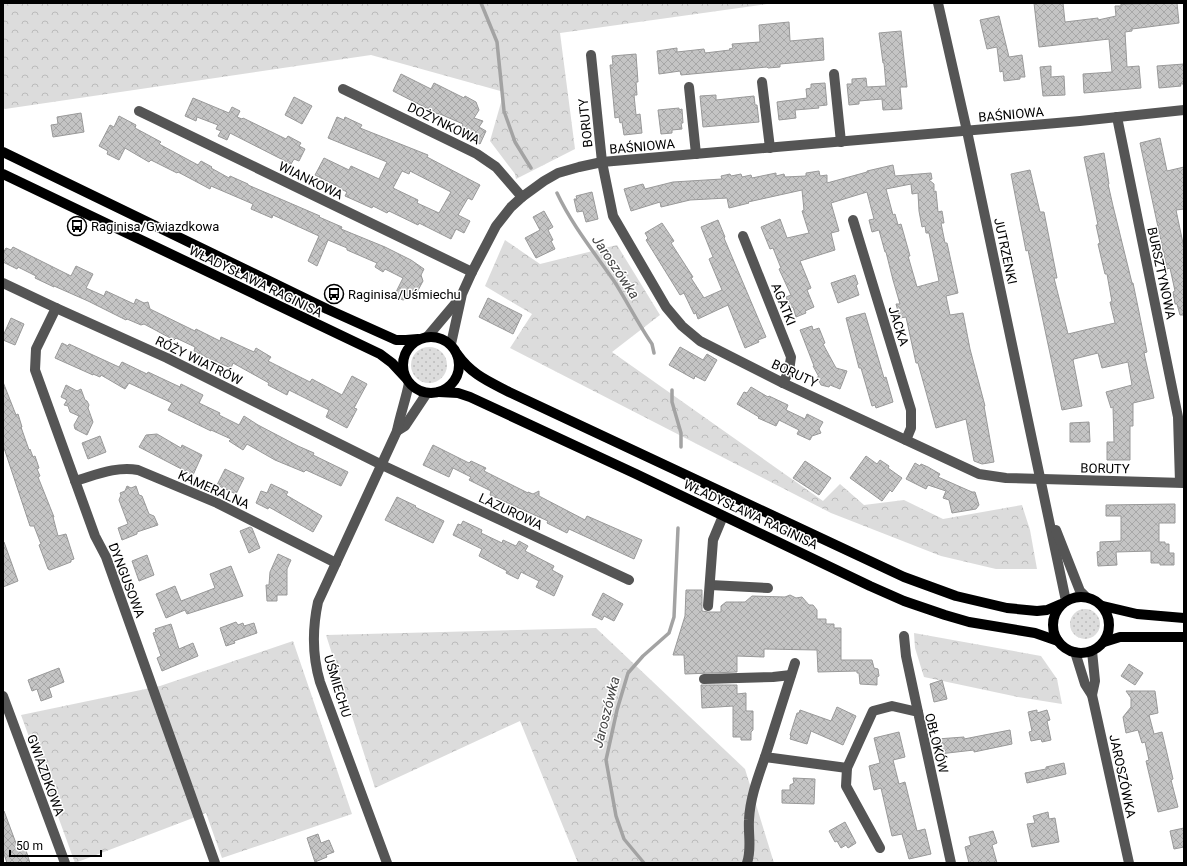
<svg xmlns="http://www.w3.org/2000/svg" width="1187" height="866" font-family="Roboto,sans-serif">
<defs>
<pattern id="grass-dots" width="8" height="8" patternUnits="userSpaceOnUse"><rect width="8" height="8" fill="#dcdcdc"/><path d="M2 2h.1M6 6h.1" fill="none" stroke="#bbb" stroke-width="1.8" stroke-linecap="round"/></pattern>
<pattern id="forest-crowns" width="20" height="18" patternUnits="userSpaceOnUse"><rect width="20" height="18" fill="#dcdcdc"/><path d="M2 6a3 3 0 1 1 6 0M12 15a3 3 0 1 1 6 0" fill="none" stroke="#bbb"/></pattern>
<pattern id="building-cross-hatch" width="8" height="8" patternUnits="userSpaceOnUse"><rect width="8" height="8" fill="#c4c4c4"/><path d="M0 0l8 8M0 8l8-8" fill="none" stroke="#a7a7a7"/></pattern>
</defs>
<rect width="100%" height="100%" fill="#fff"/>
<!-- grass -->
<g fill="url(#grass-dots)">
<circle cx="429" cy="365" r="18"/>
<circle cx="1085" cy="624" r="15"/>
</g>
<!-- forest -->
<g fill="url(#forest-crowns)">
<polygon points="3,3 774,3 560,33 575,149 516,179 515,174 490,141 504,92 371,55 5,109 3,108"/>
<polygon points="505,240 540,264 617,245 660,315 612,352 823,501 840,484 864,505 904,500 943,519 1022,505 1030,530 1037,569 996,569 941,556 831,513 510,348 532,314 485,286"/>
<polygon points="596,628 745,769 774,863 578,863 520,721 375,788 326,635"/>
<polygon points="914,633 1041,656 1057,679 1062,704 1018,697 924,677 915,648"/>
<polygon points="293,641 352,814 222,858 206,813 75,863 21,715 160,686"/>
</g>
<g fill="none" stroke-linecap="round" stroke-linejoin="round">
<!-- stream -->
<g stroke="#a3a3a3" stroke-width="3.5">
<polyline points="481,3 497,42 504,111 515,142 531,168"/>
<path d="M557,193C572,225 594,252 614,281C627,301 638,324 652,344L654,353"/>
<polyline points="672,390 672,402 681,433 681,447"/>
<polyline points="644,863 624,839 616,816 606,760 617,710 628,673 643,656 669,633 674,617 678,528"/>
</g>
</g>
<!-- building -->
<g fill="url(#building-cross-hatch)" stroke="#999" fill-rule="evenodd">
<polygon points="1034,3 1063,3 1065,22 1098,18 1098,20 1116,16 1115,6 1121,6 1121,4 1177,3 1179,23 1132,29 1132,31 1125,32 1127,67 1139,66 1141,88 1084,93 1083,74 1112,72 1109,39 1039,47"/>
<polygon points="999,16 1009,57 1022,55 1025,77 1020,77 1020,79 1004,81 1003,71 1000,72 997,47 987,49 980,20"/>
<polygon points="789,22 790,41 823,38 824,60 780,64 780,67 768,68 767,67 681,75 680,71 659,74 657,51 677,48 677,52 704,49 705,53 730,50 729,49 733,48 732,44 760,42 759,25"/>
<polygon points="901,31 907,87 900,87 902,109 883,110 882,99 859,101 859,104 849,105 847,84 852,84 852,79 866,78 867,87 886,86 884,63 883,63 879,33"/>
<polygon points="636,54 638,82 636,82 637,95 634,95 636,115 640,114 642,133 624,135 622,122 620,123 619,117 615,118 610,65 613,65 612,56"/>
<polygon points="1184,64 1184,84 1180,84 1181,86 1159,88 1157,66"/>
<polygon points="1051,66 1051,77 1064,76 1065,95 1043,96 1040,67"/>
<polygon points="401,74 431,89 434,83 464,98 465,96 476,102 479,110 474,118 483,121 479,127 486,131 480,144 465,135 469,130 462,126 463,124 440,114 440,115 393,91"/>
<polygon points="825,83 827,105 818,106 819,108 795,110 796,118 779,120 777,102 807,98 806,89 811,88 811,84"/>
<polygon points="716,95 716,100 754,96 755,105 757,105 759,122 703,127 700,96"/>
<polygon points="294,97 312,106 302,124 285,115"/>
<polygon points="193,98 229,113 232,107 240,111 237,117 242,119 243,118 286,139 288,136 301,143 299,146 305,149 299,161 294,159 291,164 230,133 227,140 218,136 221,131 216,129 218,125 197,117 196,121 185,116"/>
<polygon points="679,108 679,110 682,109 683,123 681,123 682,129 672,130 672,133 661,134 658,110"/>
<polygon points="81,113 84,132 53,137 51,125 58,124 57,117"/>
<polygon points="119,116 136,125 135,128 161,142 159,144 198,165 201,161 212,167 211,168 229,178 230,176 248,184 248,185 320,216 319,217 342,227 341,229 385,247 411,260 424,269 421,275 423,281 415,296 403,300 394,296 403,278 385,269 383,272 375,267 377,263 347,250 347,248 328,240 317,266 308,261 319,236 273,215 272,218 251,209 253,204 211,186 210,189 178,172 177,173 151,160 149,162 125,148 119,160 107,154 108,151 99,146 110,125 114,127"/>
<path d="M337,117L344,120L345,117L362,125L360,128L428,155L427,157L480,185L472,200L468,198L458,215L470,221L464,233L456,229L451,239L419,223L418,225L389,211L387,213L373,206L372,208L345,196L347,192L341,189V188L315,175L324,158L349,170L351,166L379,179L387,162L328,138ZM402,171L409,174L410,171L451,192L439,213L417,203L418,200L393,188Z"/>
<polygon points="1160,138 1167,171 1184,167 1184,209 1176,210 1184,248 1184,315 1180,315 1177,304 1175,304 1173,292 1175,291 1170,268 1167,269 1140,143"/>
<polygon points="1104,153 1109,184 1108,184 1113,206 1132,283 1133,283 1139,312 1147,352 1144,353 1154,398 1133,403 1133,426 1130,426 1130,460 1107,460 1107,442 1114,442 1113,407 1111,408 1106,392 1132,385 1128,362 1102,368 1098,353 1074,359 1073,360 1082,406 1062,410 1028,250 1026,251 1011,174 1030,170 1040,212 1044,212 1057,278 1054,278 1068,334 1093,328 1115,323 1110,302 1112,302 1107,274 1105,274 1098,244 1100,243 1096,225 1098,225 1084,157"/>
<path d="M893,165L895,176L931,173L932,179L929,180L934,184V192L936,191L938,212L942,211L944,223H941L945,243H947L958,293L946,296L950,315L963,313L970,349L985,406H984L994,462L982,464L974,461L966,419L936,428L918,363H916L906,317L900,318L896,304H900L893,280L886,252H885L879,230L872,232L869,220L874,219L867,192L831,203L839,231L831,233L835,250L800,261L811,288L807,290L814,307L805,311L806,313L796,317L793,307L790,308L786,297L791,295L779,269L781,268L773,248L770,249L761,227L780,219L787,238L809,233L802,211L804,210L802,190L748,202L749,203L729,208L727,198L690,200L661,207L660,202L631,211L624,189L643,184L645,189L673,182L722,179L721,176L730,174L731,176L741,174L742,177L751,175L752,178L776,173V176L784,174L785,177L806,176V173L819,171L820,176L827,175V183L867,172V171ZM911,184L912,194L918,193L919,211L922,227L925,226L926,233H929L939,281L917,287L908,256H910L901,224L898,225L895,214L893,215L886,189Z"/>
<polygon points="592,192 598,219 586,222 583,211 577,212 574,199 577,199 576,196"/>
<polygon points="544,211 553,227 548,230 553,240 551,241 555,249 536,258 525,238 540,230 533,217"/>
<polygon points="718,220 725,237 724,238 766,337 758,340 759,342 745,348 728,305 698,319 696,313 694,314 684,293 680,295 646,240 648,238 645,233 662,223 674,241 671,243 693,277 691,278 704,298 722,290 709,259 713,257 701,227"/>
<polygon points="13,247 71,276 76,266 93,274 86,288 104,296 106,291 134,304 136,299 144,303 148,302 150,309 195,331 196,329 220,341 221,337 254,352 256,348 271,357 268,361 310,382 312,379 342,395 352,376 367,384 354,408 357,409 347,428 326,417 329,410 289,390 287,395 268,385 269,383 233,363 231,368 212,360 194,351 195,347 176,338 174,340 144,324 141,325 127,319 126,320 88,301 54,286 54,287 35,278 36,276 18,267 17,269 3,262 3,253 6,248 11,250"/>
<polygon points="855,275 858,284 856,285 859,295 838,303 831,283"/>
<polygon points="488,298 522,315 513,334 479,317"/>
<polygon points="865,313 884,378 886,377 893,402 876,408 875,405 872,406 861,368 859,368 846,318"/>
<polygon points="11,318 24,324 15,345 3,340 3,336"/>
<polygon points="812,326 813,330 819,328 825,343 823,344 836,368 847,371 840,389 830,385 829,387 821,385 817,377 819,377 813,366 814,366 800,330"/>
<polygon points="62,343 68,346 69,344 119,367 122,362 147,374 148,372 180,387 181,384 203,395 199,403 220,413 219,415 239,425 244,416 258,425 298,446 314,453 313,455 348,472 341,486 306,470 304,472 275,460 247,444 243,450 229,441 231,439 211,430 211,431 168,410 172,403 129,383 125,389 101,375 100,377 93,374 93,375 55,358"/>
<polygon points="680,347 703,360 707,354 717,360 705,381 695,376 694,379 669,365"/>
<polygon points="3,382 16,415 18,414 22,427 21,427 29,450 30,449 33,457 35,456 39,468 37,469 40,476 38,477 54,517 53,517 58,536 66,534 74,559 71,560 71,562 50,570 48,569 39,545 41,544 34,526 30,526 3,445"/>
<polygon points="66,385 77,391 81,389 85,400 87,401 89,405 88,408 93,422 87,435 75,429 74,425 79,416 70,412 68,406 64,405 67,400 61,397"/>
<polygon points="751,387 768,397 769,396 788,405 786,410 805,419 807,414 823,422 819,429 821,433 812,436 810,440 797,434 799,430 779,420 776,426 758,418 759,417 737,404 744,392 747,393"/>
<polygon points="1089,422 1090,442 1070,442 1070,423"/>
<polygon points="157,434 181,448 182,445 202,455 193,475 139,447 146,435"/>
<polygon points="100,436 106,452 88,459 82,443"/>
<polygon points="433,445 469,463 471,461 486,468 484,471 528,493 528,492 533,494 539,491 539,496 585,520 587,516 642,540 634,559 569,529 567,533 547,523 548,521 490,495 491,491 469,480 471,477 453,468 449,477 423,465"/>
<polygon points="866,456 877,464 880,460 889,466 888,468 902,478 892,492 890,490 882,501 850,478"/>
<polygon points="805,461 831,478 819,495 793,478"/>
<polygon points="915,463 920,466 921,464 928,467 940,474 938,477 972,492 975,492 979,505 976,509 952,513 949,500 943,498 946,491 928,485 926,489 906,479"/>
<polygon points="225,469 244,478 236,494 217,485"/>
<polygon points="271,484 288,492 286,495 322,516 313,532 269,507 268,509 256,503 261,491 267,493"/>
<polygon points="127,486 131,488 136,486 139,495 142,496 149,514 154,516 158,525 137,532 137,534 122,540 118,528 128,524 119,500 121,495 120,493 125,491"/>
<polygon points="397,497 416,506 415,507 444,521 433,543 385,520"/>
<polygon points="1175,504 1175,523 1159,523 1159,542 1165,542 1165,544 1169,544 1169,553 1174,553 1174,565 1160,565 1160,563 1151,563 1151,551 1116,552 1117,565 1098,566 1097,552 1100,551 1100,542 1121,541 1121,516 1106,516 1106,505"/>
<polygon points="463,521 482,530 481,533 502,543 503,540 516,546 519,541 528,546 525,551 554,566 552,570 563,576 554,596 536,587 539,581 521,572 518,579 506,573 507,571 479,556 482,549 453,535 458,524 461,525"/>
<polygon points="250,527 252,528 260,548 249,553 240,531"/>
<polygon points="3,542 4,542 18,581 3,587"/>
<polygon points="278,554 291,560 287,569 287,595 277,595 277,601 267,601 266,585 269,585 270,572"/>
<polygon points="147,555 154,575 139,581 132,561"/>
<polygon points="231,566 243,596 187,614 185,610 166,618 156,594 175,586 181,601 215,588 210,574"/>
<polygon points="686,590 702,590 702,611 708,612 721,612 721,606 726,602 745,602 752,596 785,597 790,595 796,598 802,597 809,605 813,605 817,610 817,619 826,619 826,624 834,624 834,628 841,628 841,660 872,660 874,668 878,669 879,676 877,677 877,685 860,684 859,673 857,673 857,671 818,672 817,650 764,649 764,657 737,656 737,672 685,674 684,655 673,655 685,616"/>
<polygon points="603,593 623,604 614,621 604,616 602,620 592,615"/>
<polygon points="236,622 238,625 243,623 244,626 254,623 257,633 234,641 235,643 226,646 220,628"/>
<polygon points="171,624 179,649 193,643 198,656 162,671 157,658 161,656 153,633 156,632 155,629"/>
<polygon points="1129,664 1143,673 1135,685 1121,676"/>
<polygon points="59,668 64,682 49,688 52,697 41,701 37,689 32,691 28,680"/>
<polygon points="942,680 947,699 934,702 930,684"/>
<polygon points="701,685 737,685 737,694 746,693 746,711 753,711 753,730 751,732 751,740 741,740 741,737 733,737 733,706 702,708"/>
<polygon points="1126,691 1155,691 1158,713 1149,715 1154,734 1162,732 1173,779 1171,780 1178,807 1158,812 1146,761 1149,760 1145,742 1142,743 1138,730 1126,733 1123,717 1131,707 1131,698"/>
<polygon points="837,707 856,716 843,745 811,731 807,744 790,739 791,736 790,735 797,713 799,713 800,710 831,721"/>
<polygon points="1037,710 1037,713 1047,710 1050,720 1047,721 1051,740 1042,742 1041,739 1031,741 1029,732 1032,731 1028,712"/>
<polygon points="1010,730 1012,744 974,752 974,750 939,754 937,739 964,737 964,739"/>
<polygon points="899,732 905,757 893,760 899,784 905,782 917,831 925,829 931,854 909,859 902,834 892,836 881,788 874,790 869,766 880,763 874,738"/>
<polygon points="1064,763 1066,774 1027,783 1025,773 1046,769 1046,767"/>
<polygon points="793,778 815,779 814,804 782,803 782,790 790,790 790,785 794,783"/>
<polygon points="3,811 4,811 17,846 24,844 30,863 7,863 3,851"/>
<polygon points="1048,812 1049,819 1055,818 1059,842 1032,847 1027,824 1035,823 1033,816"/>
<polygon points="845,822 856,843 848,848 846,845 841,848 837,841 835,842 829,831"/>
<polygon points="1184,828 1184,847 1174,849 1170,831"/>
<polygon points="993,831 997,843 992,845 997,863 969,863 965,847 971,845 969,837"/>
<polygon points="318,834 321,843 329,840 334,852 326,855 327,857 315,862 307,838"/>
</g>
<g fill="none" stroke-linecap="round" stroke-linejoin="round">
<!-- minor -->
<g stroke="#555" stroke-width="10">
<polyline points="938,3 967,131 1066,601"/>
<polyline points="591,55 602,162 613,216 666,307 682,326 700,341 783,383 979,474 1006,478 1184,483"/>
<polyline points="834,74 841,142"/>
<polyline points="762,82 770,148"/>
<polyline points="689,87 696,154"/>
<polyline points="343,89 477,154 496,167 522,197"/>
<polyline points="139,111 472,272"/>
<polyline points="1117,117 1178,417 1180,482"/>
<polyline points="853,220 911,410 911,428 906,440"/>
<polyline points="743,236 791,357 789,371 783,383"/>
<polyline points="3,283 56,308 167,358 382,465 629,580"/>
<polyline points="56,308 36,349 35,370 95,536 106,557 215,863"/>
<polyline points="428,336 460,298"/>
<polyline points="451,344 462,294 472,272 496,226 511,207 522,197 544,181 558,173 579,167 602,162 1080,121 1184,110"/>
<polyline points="397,431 405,426 427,393"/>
<path d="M75,481C96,475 116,466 138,470L217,503L336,563"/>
<polyline points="1056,530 1080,591 1086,597"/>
<polyline points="710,585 768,588"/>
<polyline points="708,606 713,540 723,516"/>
<polyline points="904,636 906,656 918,712"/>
<polyline points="1075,652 1085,684 1092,695 1129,863"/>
<polyline points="795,663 765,757 847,768"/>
<polyline points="704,679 773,677 791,675"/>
<polyline points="1092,695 1095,681 1092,651"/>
<polyline points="3,696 65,863"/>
<polyline points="880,848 846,786 847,768 873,711 892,706 918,712 951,863"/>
<path d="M387,863L320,682C312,655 312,630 318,602L397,431C400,415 406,399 409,383"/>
<path d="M747,863C752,849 748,834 749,820C750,798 758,777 765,757"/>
</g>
<!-- major -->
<g stroke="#000" stroke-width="10">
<polyline points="3,152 327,309 396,340 406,340 418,339"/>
<polyline points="3,174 380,354 392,363 405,377"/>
<circle cx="431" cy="365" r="28"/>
<path d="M457,354C472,375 488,381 509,392L904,577L956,596L1007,608L1037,611L1047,610L1061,604"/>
<polyline points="439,392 458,393 470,397 636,474 870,586 904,601 945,615 969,622 1035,633 1058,641"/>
<circle cx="1081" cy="625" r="28"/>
<polyline points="1103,606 1137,614 1184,618"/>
<polyline points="1104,642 1120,637 1184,637"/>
</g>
</g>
<!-- icons -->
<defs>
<g id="bus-ring" transform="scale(1)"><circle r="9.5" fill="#fff" stroke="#000" stroke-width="1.5"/><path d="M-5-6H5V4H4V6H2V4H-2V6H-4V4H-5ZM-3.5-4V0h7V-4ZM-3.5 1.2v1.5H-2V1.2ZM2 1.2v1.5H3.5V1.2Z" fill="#000"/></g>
</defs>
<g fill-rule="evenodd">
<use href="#bus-ring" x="77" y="226"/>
<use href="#bus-ring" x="334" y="294"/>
</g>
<g text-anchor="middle" stroke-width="3" stroke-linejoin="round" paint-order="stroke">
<!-- street labels -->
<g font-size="13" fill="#000" stroke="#fff">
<text transform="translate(1011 114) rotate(-5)" y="5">BAŚNIOWA</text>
<text transform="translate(444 123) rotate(26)" y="5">DOŻYNKOWA</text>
<text transform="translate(585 123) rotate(-96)" y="5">BORUTY</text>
<text transform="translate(642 146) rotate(-5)" y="5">BAŚNIOWA</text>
<text transform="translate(311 180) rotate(26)" y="5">WIANKOWA</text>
<text transform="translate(1006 251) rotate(78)" y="5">JUTRZENKI</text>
<text transform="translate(1162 273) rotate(78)" y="5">BURSZTYNOWA</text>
<text transform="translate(256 281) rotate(26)" y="5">WŁADYSŁAWA RAGINISA</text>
<text transform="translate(784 304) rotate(68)" y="5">AGATKI</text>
<text transform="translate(899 326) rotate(73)" y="5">JACKA</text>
<text transform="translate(199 360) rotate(26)" y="5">RÓŻY WIATRÓW</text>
<text transform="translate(795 373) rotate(25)" y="5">BORUTY</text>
<text transform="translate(1105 468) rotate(1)" y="5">BORUTY</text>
<text transform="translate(214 489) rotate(24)" y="5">KAMERALNA</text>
<text transform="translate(511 511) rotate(25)" y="5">LAZUROWA</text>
<text transform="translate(751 514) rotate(25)" y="5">WŁADYSŁAWA RAGINISA</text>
<text transform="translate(127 580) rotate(69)" y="5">DYNGUSOWA</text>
<text transform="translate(338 686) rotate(73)" y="5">UŚMIECHU</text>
<text transform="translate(937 743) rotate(76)" y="5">OBŁOKÓW</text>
<text transform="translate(46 775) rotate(70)" y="5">GWIAZDKOWA</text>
<text transform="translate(1123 776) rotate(78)" y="5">JAROSZÓWKA</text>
</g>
<!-- poi labels -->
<g font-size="13" fill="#000" stroke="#fff" text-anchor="start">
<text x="91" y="231">Raginisa/Gwiazdkowa</text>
<text x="348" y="299">Raginisa/Uśmiechu</text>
</g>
<!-- water labels -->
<g font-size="14" font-style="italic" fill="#444" stroke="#fff">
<text transform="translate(616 267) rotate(56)" y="5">Jaroszówka</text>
<text transform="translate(606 712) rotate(-76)" y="5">Jaroszówka</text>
</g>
</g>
<!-- border -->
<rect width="1187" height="866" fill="none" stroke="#000000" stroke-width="8"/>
<!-- scale -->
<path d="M10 850v6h91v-6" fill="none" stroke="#000000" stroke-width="2"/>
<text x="16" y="850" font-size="12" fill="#000000" stroke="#ffffff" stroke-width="3" paint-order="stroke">50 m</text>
</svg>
